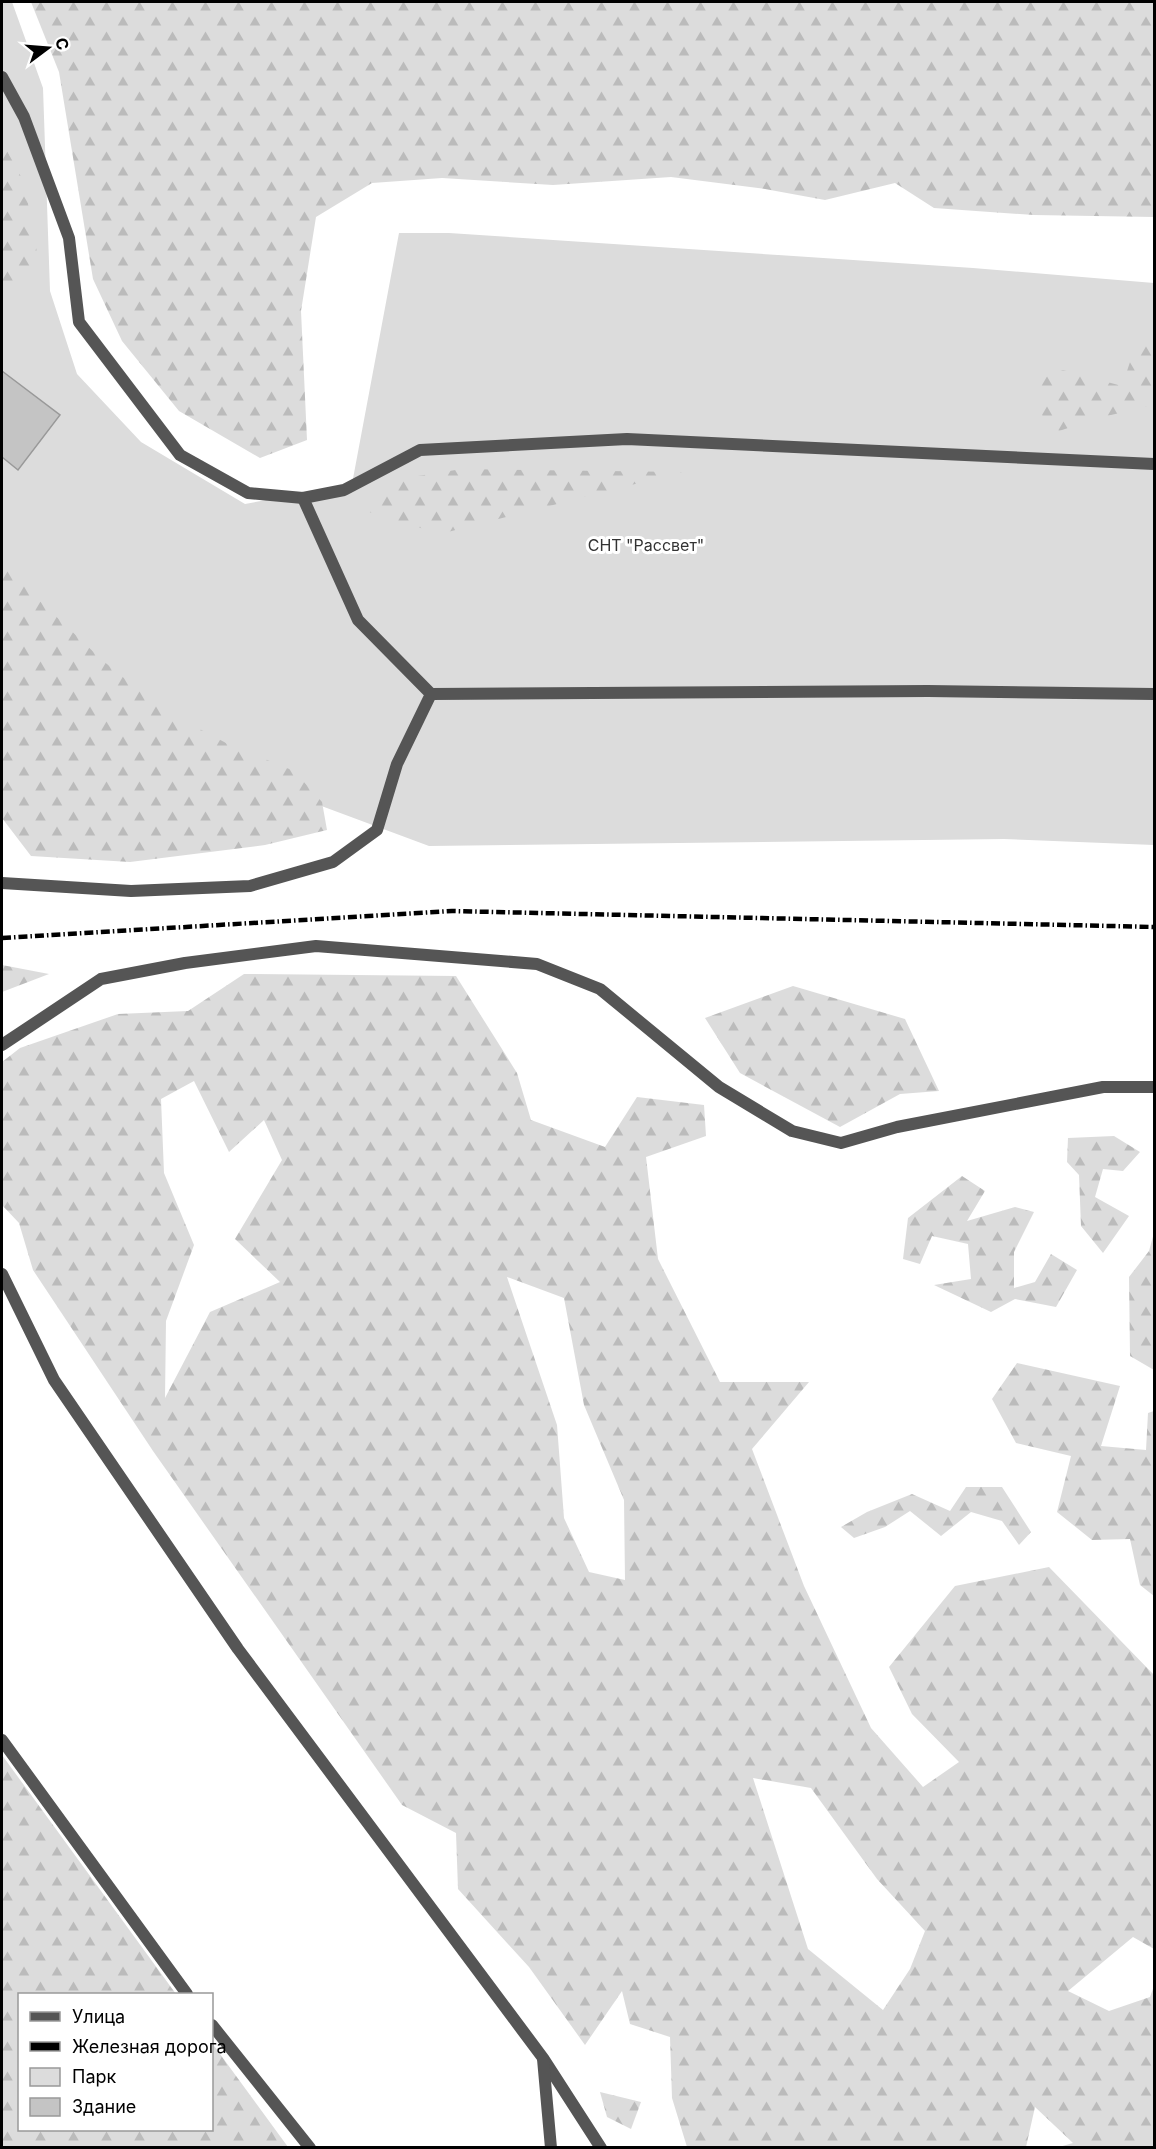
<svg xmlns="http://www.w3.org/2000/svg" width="1156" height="2149" font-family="Inter,sans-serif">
<defs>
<pattern id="forest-firs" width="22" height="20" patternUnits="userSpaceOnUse" patternTransform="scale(1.5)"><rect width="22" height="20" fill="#dcdcdc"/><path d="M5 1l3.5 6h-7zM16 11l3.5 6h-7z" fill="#bbb"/></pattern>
</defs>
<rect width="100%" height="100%" fill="#fff"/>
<!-- green -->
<polygon fill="#dcdcdc" points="2,2 12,2 43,88 50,291 77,374 141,442 245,504 352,484 399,233 449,233 973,268 1154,283 1154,845 1004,839 429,846 265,785 79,653 2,568"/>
<!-- forest -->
<g fill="url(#forest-firs)" fill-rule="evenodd">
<polygon points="31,2 1154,2 1154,217 1034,215 934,208 895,183 825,200 765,189 671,177 553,185 442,178 372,183 316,217 301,311 307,440 260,458 179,411 122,341 93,279 59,72"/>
<polygon points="2,142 24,182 38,258 17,291 2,283"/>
<polygon points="1154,328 1154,405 1098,418 1059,431 1044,420 1030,383 1063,370 1122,386 1140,332"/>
<polygon points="462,469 682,472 440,534 369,512 405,478"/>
<polygon points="2,565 102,660 162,709 226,743 294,771 322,802 327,830 265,845 130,862 31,856 2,818"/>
<polygon points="2,965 49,974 2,992"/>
<path d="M244,974L456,976L517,1073L531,1120L605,1147L637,1097L704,1105L706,1136L646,1157L658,1259L720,1382H809L752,1449L804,1586L871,1728L923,1787L959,1762L912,1714L889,1667L955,1586L1049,1567L1154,1675V1949L1133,1937L1068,1991L1109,2011L1150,1997L1154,1986V2147H1059L1073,2143L1035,2107L1026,2147H687L672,2098L670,2037L630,2024L622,1991L585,2045L529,1967L458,1889L456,1833L402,1805L153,1451L33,1270L19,1223L2,1205V1062L20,1048L118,1014L188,1011ZM194,1081L229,1152L264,1120L282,1160L235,1239L280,1282L210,1312L165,1398L166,1321L194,1245L164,1173L161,1099ZM507,1277L564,1298L584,1405L624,1500L625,1580L589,1572L564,1518L557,1425ZM753,1778L811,1788L877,1879L925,1931L910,1969L883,2010L808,1949Z"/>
<polygon points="793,986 905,1019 939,1091 900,1094 840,1127 740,1073 705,1018"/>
<polygon points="1114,1136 1140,1152 1123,1171 1103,1169 1095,1197 1129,1216 1103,1253 1081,1226 1079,1175 1067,1162 1068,1138"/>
<polygon points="962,1176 985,1191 967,1221 1015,1207 1034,1212 1014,1252 1014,1288 1035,1282 1051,1254 1077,1270 1056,1307 1015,1299 991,1312 934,1285 971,1279 968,1244 932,1236 920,1264 903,1259 908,1218"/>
<polygon points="1154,1233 1154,1370 1130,1356 1129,1277 1149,1251"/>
<polygon points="1017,1363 1120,1386 1101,1446 1146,1450 1148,1413 1154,1411 1154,1596 1140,1585 1130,1539 1092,1540 1057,1512 1071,1456 1016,1443 992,1399"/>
<polygon points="966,1487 1002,1487 1031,1532 1019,1545 1002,1521 971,1512 941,1536 910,1511 885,1527 854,1538 841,1527 867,1512 912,1494 950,1511"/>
<polygon points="2,1755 176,1994 20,1994 20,2130 212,2130 212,2043 288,2147 2,2147"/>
<polygon points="600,2092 641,2102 631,2129 607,2117"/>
</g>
<!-- building -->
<polygon fill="#c4c4c4" stroke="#999" stroke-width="1.5" points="2,371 60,415 18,470 2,457"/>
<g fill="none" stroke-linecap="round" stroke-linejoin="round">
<!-- lane -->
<g stroke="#555" stroke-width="12">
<polyline points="2,77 24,117 69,238 79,322 180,455 248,493 303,498 344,490 420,450 627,439 1154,464"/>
<polyline points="2,883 131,891 250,886 333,862 377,830 397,764 431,694 358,620 303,498"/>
<polyline points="2,1045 101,979 185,963 316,946 537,964 600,989 719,1087 792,1131 841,1143 897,1127 1103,1087 1154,1087"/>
<polyline points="2,1274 54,1380 238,1649 543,2058 601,2148"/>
<polyline points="2,1740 187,1994"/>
<polyline points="212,2025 310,2148"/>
<polyline points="543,2059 551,2148"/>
</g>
<!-- street -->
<polyline stroke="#555" stroke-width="12" points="431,694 928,691 1154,694"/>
<!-- rail -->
<polyline stroke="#000" stroke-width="4.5" stroke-dasharray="9 3 1.5 3" stroke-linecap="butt" points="2,938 452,911 1154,927"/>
</g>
<g text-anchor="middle" stroke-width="6" stroke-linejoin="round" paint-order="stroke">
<!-- park labels -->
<g font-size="16" fill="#333" stroke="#fff">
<text x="646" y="551">СНТ "Рассвет"</text>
</g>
</g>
<!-- border -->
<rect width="1156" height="2149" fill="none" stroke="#000000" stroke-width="6"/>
<!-- legend -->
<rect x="18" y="1993" width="195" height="138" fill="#ffffff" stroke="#999999" stroke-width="1.5"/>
<rect x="30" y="2012" width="30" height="9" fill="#555555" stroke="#999999" stroke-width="1.5"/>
<text x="72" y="2023" font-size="18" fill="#000000">Улица</text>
<rect x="30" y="2042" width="30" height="9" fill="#000000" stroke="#999999" stroke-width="1.5"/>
<text x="72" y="2053" font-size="18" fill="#000000">Железная дорога</text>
<rect x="30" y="2068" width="30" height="18" fill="#dcdcdc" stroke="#999999" stroke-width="1.5"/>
<text x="72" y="2083" font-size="18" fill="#000000">Парк</text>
<rect x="30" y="2098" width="30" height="18" fill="#c4c4c4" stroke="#999999" stroke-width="1.5"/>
<text x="72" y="2113" font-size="18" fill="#000000">Здание</text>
<!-- north arrow -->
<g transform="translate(48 48) rotate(74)" stroke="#ffffff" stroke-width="4.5" paint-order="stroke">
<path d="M0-4.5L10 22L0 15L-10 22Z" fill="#000000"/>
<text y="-9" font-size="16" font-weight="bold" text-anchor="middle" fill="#000000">С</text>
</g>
</svg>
